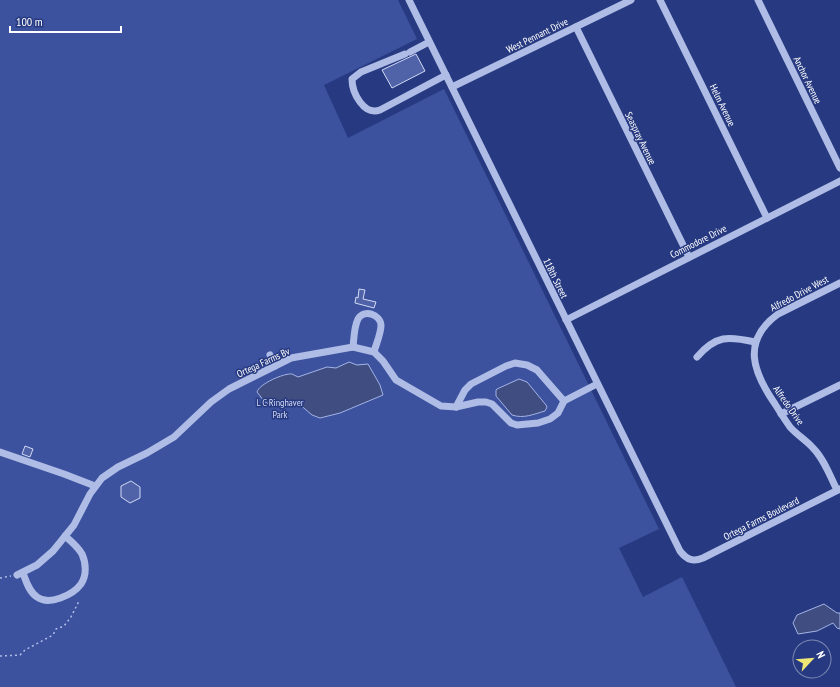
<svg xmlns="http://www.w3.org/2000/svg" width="840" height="687" font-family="'PT Sans Narrow',sans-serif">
<rect width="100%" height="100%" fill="#273a81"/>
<!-- green -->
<polygon fill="#3c529e" points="0,0 398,0 417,39 324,85 348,138 444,89 659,529 619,548 643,597 682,577 736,687 0,687"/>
<!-- water -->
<g fill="#3f4d81" stroke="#a4b4e6">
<path d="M349,362L357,365L368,364L380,385L383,395L340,413L320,418L312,415L298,403L291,402L273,407L264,401L257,392C259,384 284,373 292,374C294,375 296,376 298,377L327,367L336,368Z"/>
<path d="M519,379L527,382L546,405L547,407L545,411C534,414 524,419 512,415L496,396V390L497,389Z"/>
<polygon points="824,604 837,613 840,613 840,629 837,628 833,623 817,631 798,634 793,623 797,615"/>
</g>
<!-- building -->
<g fill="#5063a9" stroke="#d2daf5">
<polygon points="416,54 425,71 392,88 382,70"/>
<polygon points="359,289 365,290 363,299 376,302 374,308 355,303 356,297 358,298"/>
<polygon points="25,446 33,449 30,457 22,454"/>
<polygon points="131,481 140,487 140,498 130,503 121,497 121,486"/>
</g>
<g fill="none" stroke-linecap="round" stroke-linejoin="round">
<!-- path -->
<g stroke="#afbce6" stroke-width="1.5" stroke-dasharray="2 3" stroke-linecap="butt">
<polyline points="0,578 11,576"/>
<polyline points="0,656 20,655 25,650 53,635 56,629 64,626 71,617 79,601"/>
</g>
<!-- minor -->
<g stroke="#afbce6" stroke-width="7">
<path d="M409,0L680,551C687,560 693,562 703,558L840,489"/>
<polyline points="660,0 767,218"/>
<polyline points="758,0 840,168"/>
<polyline points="576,27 689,257"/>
<polyline points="410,52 429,42"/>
<path d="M405,54L361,72L352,79C352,93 364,116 380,110L446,75"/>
<polyline points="452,87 631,0"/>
<polyline points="566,320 840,181"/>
<path d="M353,347C354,338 354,327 358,319C364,309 380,314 381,325C381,334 376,344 374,352"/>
<polyline points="270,355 275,366"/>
<path d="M697,357C716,335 728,336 755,342"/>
<polyline points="456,407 465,390 471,384 506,366 515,363 527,365 537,370 564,401"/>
<polyline points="781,414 840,385"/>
<polyline points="0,452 64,474 95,486"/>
<path d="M837,490C830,476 824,459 813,448C806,440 797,435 790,427C785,420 780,412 775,404C753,372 741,341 778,314L840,283"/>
<path d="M23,573C26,581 29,592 37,597C49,606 73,595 81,584C87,575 86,563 82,554C78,547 71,541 65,536"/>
<polyline points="17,575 37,565 53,551 74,525 90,494 102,478 118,467 147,453 174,437 211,402 229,389 291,358 353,347 374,352 383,361 396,380 441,406 456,407 478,402 486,402 492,404 511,423 517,425 538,423 550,419 558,413 564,401 597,384"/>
</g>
</g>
<g text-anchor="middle" stroke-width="3" stroke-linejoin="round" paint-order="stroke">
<!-- street labels -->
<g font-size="10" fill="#fff" stroke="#273a81">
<text transform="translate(537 35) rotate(-26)" y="4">West Pennant Drive</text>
<text transform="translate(808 80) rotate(64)" y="4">Anchor Avenue</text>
<text transform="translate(723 105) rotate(64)" y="4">Helm Avenue</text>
<text transform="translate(641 138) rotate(64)" y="4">Seaspray Avenue</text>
<text transform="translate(698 241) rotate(-27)" y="4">Commodore Drive</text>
<text transform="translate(556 278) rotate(64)" y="4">118th Street</text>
<text transform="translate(799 293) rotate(-28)" y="4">Alfredo Drive West</text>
<text transform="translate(263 362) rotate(-25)" y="4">Ortega Farms Bv</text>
<text transform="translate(789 405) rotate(55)" y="4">Alfredo Drive</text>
<text transform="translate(761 518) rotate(-27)" y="4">Ortega Farms Boulevard</text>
</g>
<!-- park labels -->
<g font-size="10" fill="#d2daf5" stroke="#273a81">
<text x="280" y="406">L C Ringhaver<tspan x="280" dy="12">Park</tspan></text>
</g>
</g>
<!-- north arrow -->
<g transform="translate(812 659) rotate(64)"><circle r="19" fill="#273a81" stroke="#7d89b3"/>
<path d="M0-3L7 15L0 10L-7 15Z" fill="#eee675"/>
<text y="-6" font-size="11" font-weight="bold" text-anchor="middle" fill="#ffffff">N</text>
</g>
<!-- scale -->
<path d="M10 26v6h111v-6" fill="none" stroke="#ffffff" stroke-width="2"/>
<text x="16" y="26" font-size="12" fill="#ffffff" stroke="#273a81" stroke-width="3" paint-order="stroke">100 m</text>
</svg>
